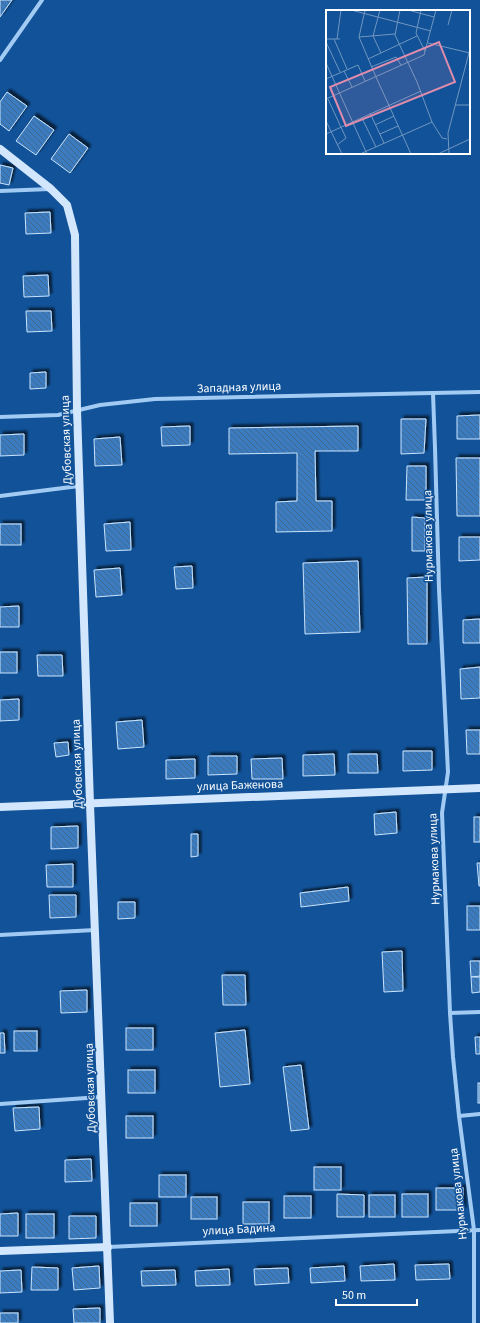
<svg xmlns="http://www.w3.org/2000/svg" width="480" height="1323" font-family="'Source Sans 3',sans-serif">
<defs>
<pattern id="building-back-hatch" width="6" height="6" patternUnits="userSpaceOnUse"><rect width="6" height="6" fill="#3a7cc0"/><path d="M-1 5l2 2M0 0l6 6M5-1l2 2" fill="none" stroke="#42668c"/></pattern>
<filter id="shadow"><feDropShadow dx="3" dy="-3" stdDeviation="1" flood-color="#0009"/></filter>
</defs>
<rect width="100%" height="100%" fill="#115298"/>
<!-- building -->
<g fill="url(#building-back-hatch)" stroke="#cae4fe" filter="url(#shadow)">
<polygon points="0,0 12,0 0,17"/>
<polygon points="7,92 27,106 9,131 0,124 0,102"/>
<polygon points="34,116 54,130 36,155 16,141"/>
<polygon points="69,134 88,148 70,173 51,159"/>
<polygon points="0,165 13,168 9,185 0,183"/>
<polygon points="50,212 51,233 26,234 25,213"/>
<polygon points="48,275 49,296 24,297 23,276"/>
<polygon points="26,311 51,311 52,331 27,332"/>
<polygon points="46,372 46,388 30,389 30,373"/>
<polygon points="480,415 480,439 457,439 457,416"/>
<polygon points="401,419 426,419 424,453 401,454"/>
<polygon points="190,426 190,445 162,446 161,427"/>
<polygon points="358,426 358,451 315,451 316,501 332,501 332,531 276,532 276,502 297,501 297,453 229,454 229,428"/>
<polygon points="24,434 24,455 0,456 0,435"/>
<polygon points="120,437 122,465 95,466 94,439"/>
<polygon points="456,458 480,458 480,516 457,516"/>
<polygon points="407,466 426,466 426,500 406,500"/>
<polygon points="412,517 425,518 425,551 412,551"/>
<polygon points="130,522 131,550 106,551 104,524"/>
<rect x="0" y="524" width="21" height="21"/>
<polygon points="459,537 480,537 480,560 459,561"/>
<polygon points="358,561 360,632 305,634 303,563"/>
<polygon points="192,566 193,588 176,589 174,567"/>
<polygon points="120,568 122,595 96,597 94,570"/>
<polygon points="427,577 427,644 408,644 407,578"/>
<polygon points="19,606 19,627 0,627 0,607"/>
<polygon points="480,619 480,643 463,643 463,620"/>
<rect x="0" y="652" width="17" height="21"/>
<polygon points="37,655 62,655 63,676 38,676"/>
<polygon points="480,667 480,698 461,699 460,669"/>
<polygon points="19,699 19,720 0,721 0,700"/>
<polygon points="142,720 144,747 118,749 116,722"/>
<polygon points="466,730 480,730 480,754 467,754"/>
<polygon points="68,742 69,755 56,757 54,743"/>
<polygon points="403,751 432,751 432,770 403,771"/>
<polygon points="334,754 335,775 303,776 303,755"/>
<polygon points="348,754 377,754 378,773 348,773"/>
<polygon points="208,756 237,756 237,774 208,775"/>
<polygon points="282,758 283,779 252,779 251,759"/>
<polygon points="195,759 195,778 166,779 166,760"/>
<polygon points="396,812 397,833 375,835 374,814"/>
<rect x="474" y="817" width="6" height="25"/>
<polygon points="78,826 78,848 51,849 51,827"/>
<polygon points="191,834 198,834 198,856 191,857"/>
<polygon points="477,863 480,863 480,886 479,886"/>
<polygon points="73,864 73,887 47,887 46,865"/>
<polygon points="348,887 349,901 301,907 300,893"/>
<polygon points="49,895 76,895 76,917 50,918"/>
<polygon points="118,902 135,902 135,918 118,919"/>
<rect x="467" y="906" width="13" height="24"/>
<polygon points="402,951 403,991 384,992 382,952"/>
<polygon points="470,961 480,961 480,976 471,977"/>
<polygon points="222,975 245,975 246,1005 223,1005"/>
<polygon points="471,977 480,977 480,992 472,993"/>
<polygon points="87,990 87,1012 61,1013 60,991"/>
<rect x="126" y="1028" width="27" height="22"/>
<polygon points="245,1030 250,1084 220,1087 215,1033"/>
<rect x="14" y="1031" width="23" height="20"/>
<polygon points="0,1033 4,1033 5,1053 0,1053"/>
<polygon points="475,1037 480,1037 480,1054 476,1054"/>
<polygon points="301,1065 309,1129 291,1131 283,1067"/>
<rect x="128" y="1070" width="27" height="23"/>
<rect x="478" y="1083" width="2" height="20"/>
<polygon points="39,1107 40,1129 15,1131 13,1108"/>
<rect x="126" y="1116" width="27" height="22"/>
<polygon points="91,1159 92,1181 65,1182 65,1160"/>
<rect x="314" y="1167" width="27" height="23"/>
<rect x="159" y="1175" width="27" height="22"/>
<rect x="436" y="1188" width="27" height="22"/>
<polygon points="337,1194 364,1195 364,1217 337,1217"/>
<rect x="402" y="1194" width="26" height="23"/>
<rect x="369" y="1195" width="26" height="22"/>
<rect x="284" y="1196" width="27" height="22"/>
<rect x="191" y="1197" width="26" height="22"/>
<rect x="243" y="1202" width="26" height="22"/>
<rect x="130" y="1203" width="27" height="23"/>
<polygon points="18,1213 18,1236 0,1236 0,1214"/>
<rect x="26" y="1214" width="28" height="24"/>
<polygon points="69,1216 96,1216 96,1238 69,1239"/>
<polygon points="394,1264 395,1280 361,1281 360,1266"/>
<polygon points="449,1264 450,1279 416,1280 415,1265"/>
<polygon points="99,1266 100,1288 74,1290 72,1268"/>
<polygon points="344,1266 345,1281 311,1283 310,1268"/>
<polygon points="32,1267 58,1268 58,1290 31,1290"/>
<polygon points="288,1268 289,1283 255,1285 254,1269"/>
<polygon points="229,1269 230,1285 196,1286 195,1271"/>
<polygon points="21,1270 22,1292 0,1293 0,1271"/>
<polygon points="175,1270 176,1285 142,1286 141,1271"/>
<polygon points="100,1308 100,1323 74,1323 73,1309"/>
<rect x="0" y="1313" width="18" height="10"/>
</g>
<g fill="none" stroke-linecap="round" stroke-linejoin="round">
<!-- street -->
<g stroke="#a2cbf4" stroke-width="4">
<polyline points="0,60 42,0"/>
<polyline points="0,191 50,189"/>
<polyline points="433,393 435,448 439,589 448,772 442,813 450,1013 453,1057 459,1116 474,1230 474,1323"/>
<polyline points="0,417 58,415 100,405 155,399 480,392"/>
<polyline points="0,496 79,486"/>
<polyline points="0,935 95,930"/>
<polyline points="450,1013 480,1012"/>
<polyline points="0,1104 101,1097"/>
<polyline points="459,1116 480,1114"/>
<polyline points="108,1247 480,1230"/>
</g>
<!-- secondary -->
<g stroke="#d2e6fd" stroke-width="8">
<polyline points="0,149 51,189 67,205 75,235 77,410 90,804 110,1323"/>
<polyline points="0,807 480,788"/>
<polyline points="0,1251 108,1247"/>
</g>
</g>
<g text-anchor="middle" stroke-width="3" stroke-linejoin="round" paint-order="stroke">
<!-- street labels -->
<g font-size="12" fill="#fff" stroke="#115298">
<text transform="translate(239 387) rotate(-2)" y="4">Западная улица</text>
<text transform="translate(66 440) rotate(-92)" y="4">Дубовская улица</text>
<text transform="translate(428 536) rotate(-91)" y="4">Нурмакова улица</text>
<text transform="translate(77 764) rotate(-92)" y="4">Дубовская улица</text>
<text transform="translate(240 785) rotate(-2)" y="4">улица Баженова</text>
<text transform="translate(434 859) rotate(-92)" y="4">Нурмакова улица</text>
<text transform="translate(90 1088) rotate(-92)" y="4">Дубовская улица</text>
<text transform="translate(458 1194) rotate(-96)" y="4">Нурмакова улица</text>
<text transform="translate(239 1229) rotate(-3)" y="4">улица Бадина</text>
</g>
</g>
<!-- overview -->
<g transform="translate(326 10)">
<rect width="144" height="144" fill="#115298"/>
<path fill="none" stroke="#7097c1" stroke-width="1" d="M25,0L105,21M39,0L33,27L50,67M54,0L47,26L55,43M74,0L69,25L91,72L106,112L116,128L121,129M82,0L108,7M95,0L90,23L99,41M122,15L126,0M33,27L69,24M0,29H14M8,29L21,59M11,29L15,0M0,32L14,62M102,33L144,43M42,49L91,26M0,53L41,144M45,57L70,47L75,55M18,61L26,77M50,67L85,144M0,69L32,55L39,71M0,89L98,45L110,0M2,89L20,128L11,135M129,95H144M44,103L58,133M36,108L50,137M0,111L16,144M49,115L68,106M0,124L95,81M54,124L72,116M34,144L106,112M112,144L144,129M123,144L122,123L144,39"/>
<path fill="#e08cad" fill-opacity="0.15" stroke="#e08cad" stroke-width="2" d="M113,32L129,72L20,116L4,77Z"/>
<rect width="144" height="144" fill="none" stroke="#fff" stroke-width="2"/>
</g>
<!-- scale -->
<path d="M336 1299v6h81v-6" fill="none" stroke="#ffffff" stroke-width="2"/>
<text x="342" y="1299" font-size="12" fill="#ffffff" stroke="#115298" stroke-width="3" paint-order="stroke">50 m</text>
</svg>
